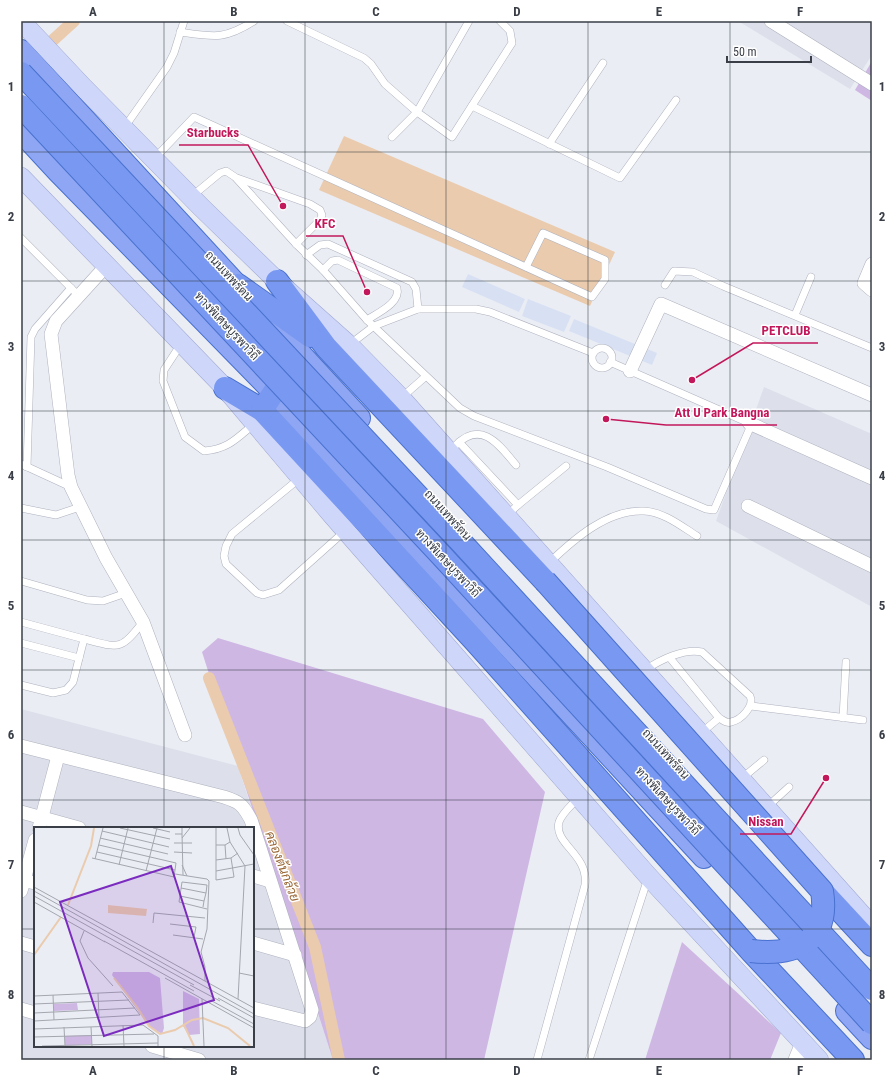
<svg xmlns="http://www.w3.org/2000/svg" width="893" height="1081" font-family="'Roboto Condensed',Sarabun,sans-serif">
<rect width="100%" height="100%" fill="#ebedf4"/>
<!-- residential -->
<g fill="#dde0eb" fill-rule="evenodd">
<polygon points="738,21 872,21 872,55 850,89"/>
<polygon points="764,387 872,434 872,607 716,521"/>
<path d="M21,709L238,766L333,1060H21ZM35,828H253V1046H35Z"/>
</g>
<!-- commercial -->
<g fill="#d8e1f3">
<polygon points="468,274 525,299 519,312 462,287"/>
<polygon points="528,299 571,316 564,332 522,316"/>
<polygon points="574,319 657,353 652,365 569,331"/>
</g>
<!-- green -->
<g fill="#cfb7e4">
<polygon points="872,61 872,101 855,90"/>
<polygon points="218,638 483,719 545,792 484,1060 333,1060 202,652"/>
<polygon points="682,942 781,1033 770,1060 645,1060"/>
</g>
<!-- water -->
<polygon fill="#eacbad" points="344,136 615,252 590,306 319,190"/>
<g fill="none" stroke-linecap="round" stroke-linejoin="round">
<!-- canal -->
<g stroke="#eacbad" stroke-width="12">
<polyline points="41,51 74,21"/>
<polyline points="209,678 315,947 339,1060"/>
</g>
<!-- service casing -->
<g stroke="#aeb2be" stroke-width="8">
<g id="service">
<polyline points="287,21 364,58 371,64 385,84 417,112 392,137"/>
<polyline points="469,21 417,112 452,137 512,43 510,31 500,21"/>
<path d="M180,32C214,37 224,40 254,21"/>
<polyline points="472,106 620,178 676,100"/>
<polyline points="124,128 167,67 174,53 184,21"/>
<polyline points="549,144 603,63"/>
<polyline points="154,159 194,117 592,297 605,279 605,260 543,233 526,267"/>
<polyline points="237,178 310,204 320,210 322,215 320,220 296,244"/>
<polyline points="191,197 220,173 226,171 235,177 296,244 323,270 367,320 460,408 474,416 607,467 706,509 714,510 749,430 749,423 610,362"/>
<polyline points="21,238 74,291"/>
<polyline points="306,255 320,245 328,244 412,282 416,289 418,309"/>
<path d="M323,270L332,261L338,260L397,288C401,303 377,313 367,320"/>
<polyline points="665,285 674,271 693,272 723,286 872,348"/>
<polyline points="795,315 811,277"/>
<path d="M181,344L164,370L163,381L185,437L204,451C228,449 236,439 254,424"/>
<polyline points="349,345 374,326 418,309 476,309 490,312 593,353"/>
<circle cx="602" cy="358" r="10"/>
<polyline points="401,398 425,377"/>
<polyline points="459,442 518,505 507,515"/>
<path d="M456,445C482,419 500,446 516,465"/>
<polyline points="21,464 71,487"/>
<polyline points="27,467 31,337 35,329 71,288"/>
<polyline points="300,478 232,534 226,546 224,556 226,564 257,593 263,595 279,590 345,531"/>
<polyline points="518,505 566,466"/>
<polyline points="21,508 56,515 80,507"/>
<path d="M549,563C574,539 608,509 644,511C664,512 681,526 697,536"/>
<polyline points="21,581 87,600 103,601 126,593"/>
<polyline points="21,622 84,639"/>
<polyline points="21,643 79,658"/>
<path d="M645,670C660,660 684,648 702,652L750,696C755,706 741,720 731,722C727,724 723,720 719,718L670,658"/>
<path d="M21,685L53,693L66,690L73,682L84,639C120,648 120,651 143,622"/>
<polyline points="751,706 863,720"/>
<polyline points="843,718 846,662"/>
<polyline points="701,733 719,718"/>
<polyline points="741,779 764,760"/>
<polyline points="767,807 789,787"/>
<path d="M537,1060L585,885C589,854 553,844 559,822C562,813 572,805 578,798"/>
<polyline points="589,1060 648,878"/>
</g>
</g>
<!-- minor casing -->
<g stroke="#aeb2be" stroke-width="14">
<g id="minor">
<polyline points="771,21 872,84"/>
<polyline points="872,264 864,283 872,290"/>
<polyline points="106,266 56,321 51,334 68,475 71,487 106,558 143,622 185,735"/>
<polyline points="630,371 661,304 872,395"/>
<polyline points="749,423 872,478"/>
<polyline points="748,506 872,566"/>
<path d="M21,746L224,797C240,802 243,805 251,820L312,1010L310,1017L305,1021L253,1008"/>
<polyline points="21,812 79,828"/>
<polyline points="39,828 58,756"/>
<polyline points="253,876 270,881"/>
<polyline points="21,880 35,883"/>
<polyline points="21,891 35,840"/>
<polyline points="21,943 35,947"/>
<polyline points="253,943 295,955"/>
<polyline points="21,1009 35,1013"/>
<polyline points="152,1046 199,1060"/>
</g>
</g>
<!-- tertiary casing -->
<g stroke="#aeb2be" stroke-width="18">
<polyline id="tertiary" points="797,1060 804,1043"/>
</g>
<!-- secondary casing -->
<g stroke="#a0aad2" stroke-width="20">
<g id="secondary">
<polyline points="21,21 84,88 201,207 277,281 349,345 401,398 872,926"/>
<polyline points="21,177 225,388 332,515 648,876 819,1060"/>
</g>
</g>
<!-- trunk casing -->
<g stroke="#4971cf" stroke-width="24">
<g id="trunk">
<polyline points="21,51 359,418"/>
<polyline points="21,131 58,171 274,392 704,857"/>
<polyline points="847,1011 872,1038"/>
</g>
</g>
<!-- motorway casing -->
<g stroke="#4971cf" stroke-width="24">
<g id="motorway">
<polyline points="277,281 326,347 545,581"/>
<polyline points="238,285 310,336"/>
<polyline points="225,388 262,410 475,641 751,951 853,1060"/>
<polyline points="262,410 274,392"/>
<polyline points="822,891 872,945"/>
</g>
</g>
<!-- service -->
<use href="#service" stroke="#fff" stroke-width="7"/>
<!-- minor -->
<use href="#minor" stroke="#fff" stroke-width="13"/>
<!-- tertiary -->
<use href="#tertiary" stroke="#fff" stroke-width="17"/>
<!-- secondary -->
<use href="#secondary" stroke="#ced6fa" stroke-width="19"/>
<!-- trunk -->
<use href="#trunk" stroke="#8ea6f3" stroke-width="22"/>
<!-- motorway -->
<use href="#motorway" stroke="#7998f1" stroke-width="22"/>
<!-- motorway-bridge casing -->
<g stroke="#4971cf" stroke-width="24" stroke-linecap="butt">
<g id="motorway-bridge">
<polyline points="21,73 460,541 872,989"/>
<polyline points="21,106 441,555 872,1023"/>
<path d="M545,581L822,891C830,942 796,956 751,951"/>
</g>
</g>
<!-- motorway-bridge -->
<use href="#motorway-bridge" stroke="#7998f1" stroke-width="22"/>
</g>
<!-- grid -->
<path fill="none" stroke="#393e47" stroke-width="1" stroke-opacity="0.55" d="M164,21V828M305,21V1060M446,21V1060M588,21V1060M730,21V1060M21,152H872M21,281H872M21,411H872M21,540H872M21,670H872M21,800H872M21,929H35M253,929H872M164,1046V1060"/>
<g text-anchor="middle" stroke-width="3" stroke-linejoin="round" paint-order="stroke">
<!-- street labels -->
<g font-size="12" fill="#393e47" stroke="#fff">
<text transform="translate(229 276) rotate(47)" y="4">ถนนเทพรัตน</text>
<text transform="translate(227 326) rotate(47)" y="4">ทางพิเศษบูรพาวิถี</text>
<text transform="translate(448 515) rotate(48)" y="4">ถนนเทพรัตน</text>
<text transform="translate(448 563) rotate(47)" y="4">ทางพิเศษบูรพาวิถี</text>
<text transform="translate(666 754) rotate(48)" y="4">ถนนเทพรัตน</text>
<text transform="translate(668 801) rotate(47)" y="4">ทางพิเศษบูรพาวิถี</text>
</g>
<!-- water labels -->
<g font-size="13" font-style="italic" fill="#9b6837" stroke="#fff">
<text transform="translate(283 866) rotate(69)" y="5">คลองต้นกล้วย</text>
</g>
</g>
<!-- overview -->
<g transform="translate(34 827)">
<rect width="220" height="220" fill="#ebedf4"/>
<path d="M79,145H115L126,151L130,201L128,207L115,199L78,148ZM149,164L165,172L166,207L155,208L149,199ZM43,176L44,183L20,184V177ZM57,208L58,217L31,219V209Z" fill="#cfb7e4"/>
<path d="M74,78L113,82L112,89L74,86Z" fill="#eacbad"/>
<path fill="none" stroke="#eacbad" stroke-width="2" d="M34,78L57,19L60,1M0,128L27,90M80,151L103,180L115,199L126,207L141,203L158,193L169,191L194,201L216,219M150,198L160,219"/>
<path fill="none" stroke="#a4a7af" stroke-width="1" d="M86,1L136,12M119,1L136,5M182,1V53L200,50L197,31M193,1L196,15L211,39L204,172M204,1L206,8L220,28M68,4L135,20M141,7H148V1M148,7L149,48M66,11L134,27M148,11L156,1M140,16H158M182,18H191L196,15M191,18L192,32M63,25L141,43M140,25L158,26M58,31L140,50L142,36L65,18M61,32L69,1M182,33L197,31L204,26M85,38L94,1M148,38L153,49M112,44L123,1M182,44L220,37M141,47L173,52L175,54L173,102L167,125L171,140V154M0,60L220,181M147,61L172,66L170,74M0,64L220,187M172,66L173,58L148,55L145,75L173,82M0,69L160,158M146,69L170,74L169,80M0,75L71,115M119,96L120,86L171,91M136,97L162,100L160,110M50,104L46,114L54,131L79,159M139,108L169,112M70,114L160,164M205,146L220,149M131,151L220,201M156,158L186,174M64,166L65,191M19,168L20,193M0,169L88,165L106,188L0,194M184,171L220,191M168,172L170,219M178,174L220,197M0,177L95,173M0,186L101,181M89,198L90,219M30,200L31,219M57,200L58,219M0,202L109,198L124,209V219M0,210L120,207M8,219L124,216"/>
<path fill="#7b2cbf" fill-opacity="0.15" stroke="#7b2cbf" stroke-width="2" d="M137,39L180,173L70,209L26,75Z"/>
<rect width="220" height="220" fill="none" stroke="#393e47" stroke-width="2"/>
</g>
<!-- callouts -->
<path fill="none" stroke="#c2185b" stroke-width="1.5" d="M283 206L248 145H179M367 292L343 236H306M692 380L753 343H818M606 419L666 425H777M826 778L791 834H740"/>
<g fill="#c2185b" stroke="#fff" stroke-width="1.5">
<circle cx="283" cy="206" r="4"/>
<circle cx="367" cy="292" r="4"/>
<circle cx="692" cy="380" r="4"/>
<circle cx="606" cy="419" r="4"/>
<circle cx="826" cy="778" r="4"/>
</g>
<g font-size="13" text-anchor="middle" font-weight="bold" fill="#c2185b" stroke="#fff" stroke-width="3" stroke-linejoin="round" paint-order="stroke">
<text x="213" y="137">Starbucks</text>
<text x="325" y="228">KFC</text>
<text x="786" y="335">PETCLUB</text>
<text x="722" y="417">Att U Park Bangna</text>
<text x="766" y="826">Nissan</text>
</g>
<!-- border -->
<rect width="893" height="1081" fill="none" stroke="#ffffff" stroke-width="44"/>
<!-- scale -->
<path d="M727 56v6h84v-6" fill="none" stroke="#393e47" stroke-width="2"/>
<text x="733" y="56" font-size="12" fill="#393e47" stroke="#ffffff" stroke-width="3" paint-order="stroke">50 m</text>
<rect x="22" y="22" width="849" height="1037" fill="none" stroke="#393e47" stroke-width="1.5"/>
<g font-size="13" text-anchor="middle" font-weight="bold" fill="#393e47">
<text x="93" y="16">A</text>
<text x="234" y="16">B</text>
<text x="376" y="16">C</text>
<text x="517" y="16">D</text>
<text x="659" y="16">E</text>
<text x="800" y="16">F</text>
<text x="11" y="91">1</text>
<text x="882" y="91">1</text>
<text x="11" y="221">2</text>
<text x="882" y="221">2</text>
<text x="11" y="351">3</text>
<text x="882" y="351">3</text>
<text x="11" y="480">4</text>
<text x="882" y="480">4</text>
<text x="11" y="610">5</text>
<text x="882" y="610">5</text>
<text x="11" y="739">6</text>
<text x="882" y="739">6</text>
<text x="11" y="869">7</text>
<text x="882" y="869">7</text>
<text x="11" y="999">8</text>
<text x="882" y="999">8</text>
<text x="93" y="1075">A</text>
<text x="234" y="1075">B</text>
<text x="376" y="1075">C</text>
<text x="517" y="1075">D</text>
<text x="659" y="1075">E</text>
<text x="800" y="1075">F</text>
</g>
</svg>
